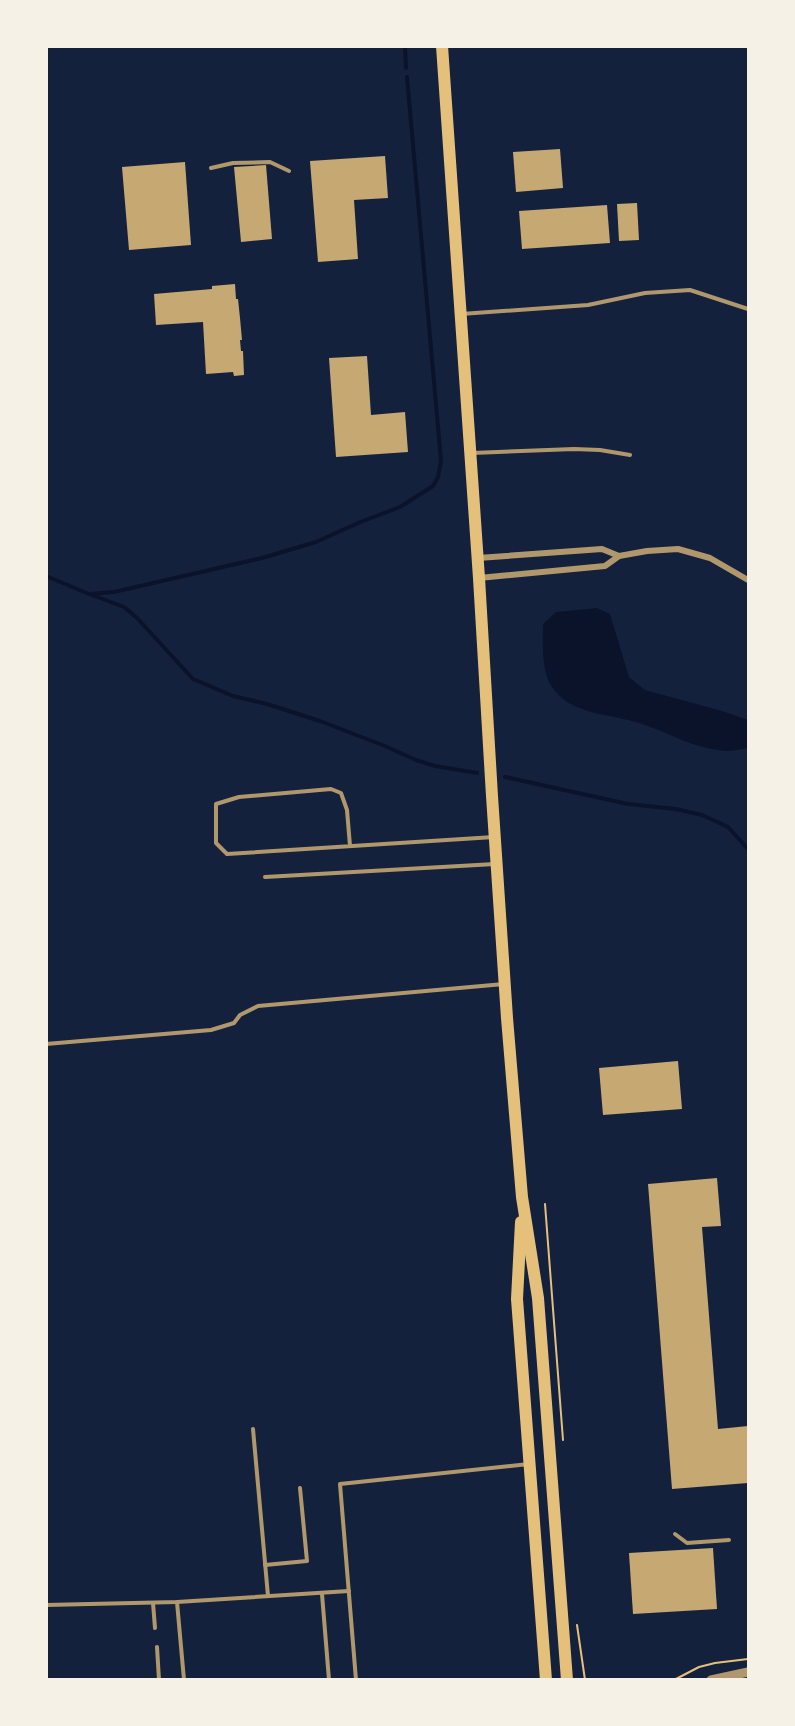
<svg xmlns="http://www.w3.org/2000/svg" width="795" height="1726" font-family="Mulish,sans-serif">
<rect width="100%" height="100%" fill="#14213d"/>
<!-- water -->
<path fill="#0b132b" d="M597,608L610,614L629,677L645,690L722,711L748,720V748C741,749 733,751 726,751C694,749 668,732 639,723C611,714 570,715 552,687C541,671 543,643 543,624L556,612Z"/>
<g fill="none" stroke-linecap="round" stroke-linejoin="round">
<!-- stream -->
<g stroke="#0b132b" stroke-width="4">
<polyline points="405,46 406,68"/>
<polyline points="46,576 89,594 114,592 262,558 316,542 358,523 400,507 433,486 438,477 441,461 407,77"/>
<polyline points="92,595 124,607 137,618 193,679 233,696 267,704 320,721 385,746 416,760 435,766 477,773"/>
<polyline points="505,777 628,804 676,809 702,815 728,827 748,849"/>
</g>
</g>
<!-- building -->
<g fill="#c6a872">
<polygon points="560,149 563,188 516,192 513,152"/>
<polygon points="385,156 388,198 354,200 358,259 318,262 310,161"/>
<polygon points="185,162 191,245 129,250 122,167"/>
<polygon points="266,165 272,239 241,242 234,167"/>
<polygon points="637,203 639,240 619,241 617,204"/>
<polygon points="607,205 610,243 522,249 519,211"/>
<polygon points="235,284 236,299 238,299 240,318 242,340 240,340 241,351 243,351 244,375 234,376 233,372 206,374 203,322 156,325 154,294 212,289 212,286"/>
<polygon points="367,356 371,415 405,412 408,452 336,457 329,358"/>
<polygon points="678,1061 682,1109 603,1115 599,1068"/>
<polygon points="717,1178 721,1226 702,1227 718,1429 748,1426 748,1483 672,1489 648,1184"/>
<polygon points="713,1548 717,1609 633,1614 629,1553"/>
</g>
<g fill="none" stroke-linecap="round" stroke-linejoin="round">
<!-- path -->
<g stroke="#e5c07b" stroke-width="2">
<polyline points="545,1204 563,1440"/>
<polyline points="577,1625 585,1680"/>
<polyline points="674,1680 699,1667 715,1663 748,1659"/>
</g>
<!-- service -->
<g stroke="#b1986c" stroke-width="4">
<polyline points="211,168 233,163 270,162 289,171"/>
<polyline points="461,314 588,305 645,293 690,290 748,309"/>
<polyline points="472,453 574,449 600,450 630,455"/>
<polyline points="350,846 347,810 341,793 331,789 239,797 216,804 216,843 227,854 494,837"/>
<polyline points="265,877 495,864"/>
<polyline points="46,1044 211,1030 234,1023 240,1015 258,1006 504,984"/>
<polyline points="253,1429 268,1596"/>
<polyline points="675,1534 687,1543 729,1540"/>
<polyline points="265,1565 307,1561 300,1488"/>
<polyline points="322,1594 329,1680"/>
<polyline points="177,1602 184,1680"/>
<polyline points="153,1603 155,1628"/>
<polyline points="46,1605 177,1602 349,1591"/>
<polyline points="157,1647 159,1680"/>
<polyline points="356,1680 340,1484 529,1464"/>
</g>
<!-- minor -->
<g stroke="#b1986c" stroke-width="6">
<polyline points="478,558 602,549 619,556"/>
<polyline points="479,578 605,566 619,556 647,551 678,549 710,558 748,580"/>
</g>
<!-- tertiary -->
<polyline stroke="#b1986c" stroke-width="9" points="711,1680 748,1672"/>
<!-- primary -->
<g stroke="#e5c07b" stroke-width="12">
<polyline points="442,46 479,578 492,796 507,1018 522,1197 538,1298 567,1680"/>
<polyline points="521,1222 517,1299 546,1680"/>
</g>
</g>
<!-- border -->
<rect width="795" height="1726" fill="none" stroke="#f6f1e7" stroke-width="96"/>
</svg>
